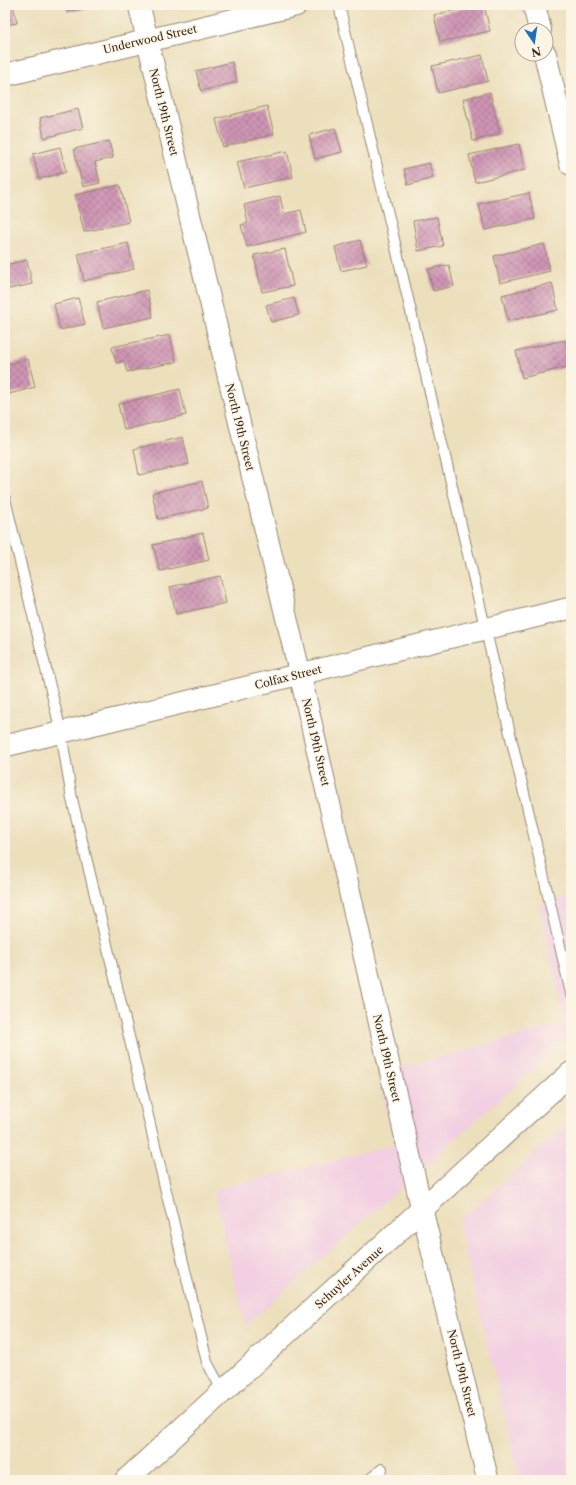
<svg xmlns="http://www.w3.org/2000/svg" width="576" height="1485" font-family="'Libre Caslon Text',serif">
<defs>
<pattern id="building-cross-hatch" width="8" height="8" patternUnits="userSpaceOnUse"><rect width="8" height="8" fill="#cf95b5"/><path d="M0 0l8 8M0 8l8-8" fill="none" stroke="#a97a93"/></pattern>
</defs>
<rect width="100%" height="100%" fill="#fcf5e5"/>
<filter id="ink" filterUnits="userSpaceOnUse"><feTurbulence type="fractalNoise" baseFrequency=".025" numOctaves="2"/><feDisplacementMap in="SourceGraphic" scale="8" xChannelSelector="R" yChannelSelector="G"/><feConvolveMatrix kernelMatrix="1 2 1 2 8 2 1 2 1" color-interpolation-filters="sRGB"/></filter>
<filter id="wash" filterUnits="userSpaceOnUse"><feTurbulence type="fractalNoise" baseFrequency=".012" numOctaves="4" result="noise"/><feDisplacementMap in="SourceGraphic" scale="16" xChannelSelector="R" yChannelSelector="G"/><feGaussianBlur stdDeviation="0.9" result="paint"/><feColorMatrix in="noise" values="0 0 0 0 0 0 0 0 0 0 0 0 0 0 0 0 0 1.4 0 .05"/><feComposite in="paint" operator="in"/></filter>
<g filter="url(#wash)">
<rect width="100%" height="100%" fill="#ecdfbc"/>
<!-- built -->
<g fill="#f2cfe2">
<polygon points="571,896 571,1036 245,1326 214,1190 395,1145 378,1073 565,1024 539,905"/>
<polygon points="571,1121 571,1480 520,1480 458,1222"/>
</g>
<g id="blocks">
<!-- building -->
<g fill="url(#building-cross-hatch)">
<polygon points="5,5 13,5 17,23 5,25"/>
<polygon points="66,5 98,5 98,6 67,12"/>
<polygon points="478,5 484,5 490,31 440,42 434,15"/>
<polygon points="482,55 488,81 438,93 432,66"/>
<polygon points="232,62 237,82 201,91 196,71"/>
<polygon points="490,92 500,134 473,141 463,99"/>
<polygon points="267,106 274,134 223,147 216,119"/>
<polygon points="78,109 83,128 44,138 40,118"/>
<polygon points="335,128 342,152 315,159 309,135"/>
<polygon points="109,141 113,158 95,162 100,183 83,187 74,149"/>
<polygon points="519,144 525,170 475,182 469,155"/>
<polygon points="60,147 66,172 39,179 33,154"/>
<polygon points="287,151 293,177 244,188 237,162"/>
<polygon points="429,163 433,178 408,185 404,169"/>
<polygon points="120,185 129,222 84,232 75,195"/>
<polygon points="529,193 535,219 485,230 479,204"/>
<polygon points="280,196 284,214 301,210 306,232 247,247 241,225 248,223 244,205"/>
<polygon points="437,217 443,246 418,251 413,221"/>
<polygon points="360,240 367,265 341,271 335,247"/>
<polygon points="128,243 134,269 84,281 78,254"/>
<polygon points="544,244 550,271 500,283 494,256"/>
<polygon points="285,249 293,286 262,292 254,255"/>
<polygon points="27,260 32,284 5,290 5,265"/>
<polygon points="449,265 454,286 433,291 428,269"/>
<polygon points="552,283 558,310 508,321 502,295"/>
<polygon points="147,290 153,317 103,328 97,302"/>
<polygon points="78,298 85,324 60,330 54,304"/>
<polygon points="294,298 299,315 271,322 266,305"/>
<polygon points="170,335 176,362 127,372 124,361 116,363 112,347"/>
<polygon points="565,340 571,366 522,378 516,351"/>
<polygon points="28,359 35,387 9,394 5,376 5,365"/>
<polygon points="180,389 186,415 124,430 118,404"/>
<polygon points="183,437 189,464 139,475 134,449"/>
<polygon points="202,481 208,508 158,519 152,493"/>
<polygon points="203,533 209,560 160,571 153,545"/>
<polygon points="220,576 226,603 176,614 170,587"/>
</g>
</g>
</g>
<g filter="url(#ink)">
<use href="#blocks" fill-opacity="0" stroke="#94846d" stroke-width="1"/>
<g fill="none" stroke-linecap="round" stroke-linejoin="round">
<!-- lane casing -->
<g stroke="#94846d" stroke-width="12">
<g id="lane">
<polyline points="339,5 571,993"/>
<polyline points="5,499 61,732 72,799 207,1362 223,1392"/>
<polyline points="369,1480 382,1469"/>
</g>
</g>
<!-- street casing -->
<g stroke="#94846d" stroke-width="23">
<g id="street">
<polyline points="139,5 300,674 422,1210 488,1480"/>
<polyline points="5,746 571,608"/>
</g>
</g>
<!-- secondary casing -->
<g stroke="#94846d" stroke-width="24">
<g id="secondary">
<polyline points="534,5 540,30"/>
<polyline points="545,54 571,164"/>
<polyline points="5,75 296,5"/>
<polyline points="126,1480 571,1073"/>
</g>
</g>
<!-- lane -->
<use href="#lane" stroke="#fff" stroke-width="10"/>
<!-- street -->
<use href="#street" stroke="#fff" stroke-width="21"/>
<!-- secondary -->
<use href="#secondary" stroke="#fff" stroke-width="22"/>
</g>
</g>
<g text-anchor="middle" stroke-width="3" stroke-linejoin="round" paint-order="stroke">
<!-- street labels -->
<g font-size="11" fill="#3b2a1e" stroke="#fcf5e5">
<text transform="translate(150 39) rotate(-13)" y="4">Underwood Street</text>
<text transform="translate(164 112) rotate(76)" y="4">North 19th Street</text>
<text transform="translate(240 427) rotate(76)" y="4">North 19th Street</text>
<text transform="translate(288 677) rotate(-14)" y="4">Colfax Street</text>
<text transform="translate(316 742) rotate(77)" y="4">North 19th Street</text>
<text transform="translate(387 1058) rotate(77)" y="4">North 19th Street</text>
<text transform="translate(349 1277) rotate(-42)" y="4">Schuyler Avenue</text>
<text transform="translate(462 1373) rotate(76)" y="4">North 19th Street</text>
</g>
</g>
<!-- margin -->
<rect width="576" height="1485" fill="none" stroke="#fcf5e5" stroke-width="20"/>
<!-- north arrow -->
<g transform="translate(534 42) rotate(167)"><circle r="19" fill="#fcf5e5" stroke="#afa495"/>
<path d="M0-3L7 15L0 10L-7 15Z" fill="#1f6fb2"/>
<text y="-6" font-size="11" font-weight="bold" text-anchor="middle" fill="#3b2a1e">N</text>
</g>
</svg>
